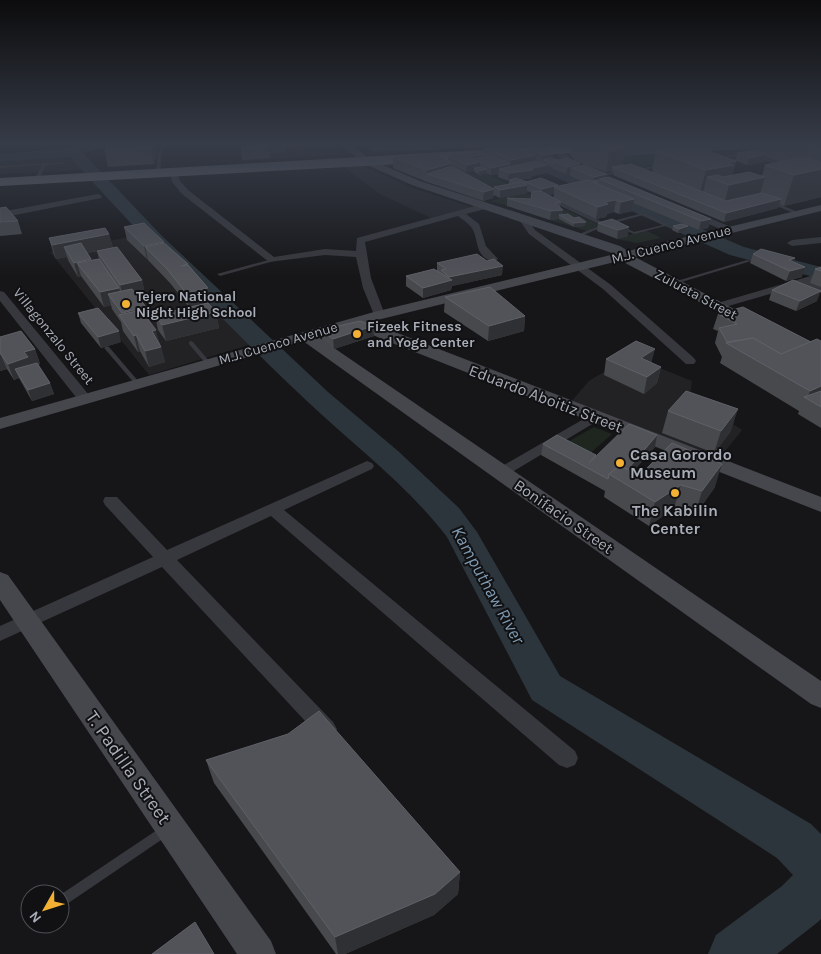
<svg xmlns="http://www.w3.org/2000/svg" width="821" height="954" font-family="Karla,sans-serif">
<rect width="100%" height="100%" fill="#161618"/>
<!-- built -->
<g fill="#222225">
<polygon points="241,143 332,143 342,154 242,161"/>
<polygon points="356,143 508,143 510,146 380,153 371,152"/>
<polygon points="73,154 83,170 0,174 0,159"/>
<polygon points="341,165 363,166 413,188 472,207 431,218 380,194"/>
<polygon points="145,234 259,342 149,375 50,252"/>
<polygon points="630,356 692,381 690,396 742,430 718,460 570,403 589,381"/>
</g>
<!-- green -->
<g fill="#1e261f">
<polygon points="700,151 642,168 622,169 606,157"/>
<polygon points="516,155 526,155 555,168 554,169 699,230 690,232"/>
<polygon points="459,169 479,175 486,173 520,190 493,195 450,170"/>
<polygon points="527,193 600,225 587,231 550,220 562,219 490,201"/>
<polygon points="645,230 661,238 637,243 617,239"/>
<polygon points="594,427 612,434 586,457 562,445"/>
</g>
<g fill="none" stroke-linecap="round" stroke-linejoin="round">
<!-- river -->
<g fill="#2c353c" fill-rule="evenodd">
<path d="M82,143H117L115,146L83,153L163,237L328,392L398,451L459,508L477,532L560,676L811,824L821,834V919L818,922L777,954H708L716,935L782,886L793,875L777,858L532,700L447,537C408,486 356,447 309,403C226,325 147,242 70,157L0,162V154L71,148Z"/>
<polygon points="507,143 522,143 536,158 744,247 821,267 821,279 730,255 526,164"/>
</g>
<!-- lane -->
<g fill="#37383d" fill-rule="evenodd">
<polygon points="163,143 167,143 162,153 160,171 158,172 156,171 158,153"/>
<polygon points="335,143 346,143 298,150 296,149"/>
<polygon points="745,153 746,155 717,159 715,158"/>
<polygon points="755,155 757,155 788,166 785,167 755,157"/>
<polygon points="64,162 65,164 46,165 40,177 38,178 36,177 42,165 0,168 0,166"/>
<polygon points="661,165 662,167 633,171 631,170"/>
<polygon points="615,171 616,173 601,177 599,176"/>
<polygon points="552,200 554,200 605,223 643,213 669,225 634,234 618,227 622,226 634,232 663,225 643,215 607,225 579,237 577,236 577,235 601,225 552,202"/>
<polygon points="770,201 772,201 800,213 796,214 770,203"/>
<polygon points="272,259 274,259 274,261 220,276 217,274"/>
<polygon points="747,260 751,261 675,284 670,283"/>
<polygon points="191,341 193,342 210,362 210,364 206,364 189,344 189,342"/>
<polygon points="107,346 109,347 139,382 139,384 135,384 105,349 104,348"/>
<polygon points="166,824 170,826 172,830 170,834 64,906 60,908 60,895"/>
</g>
<!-- street -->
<g fill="#37383d" fill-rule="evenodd">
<polygon points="547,143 554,143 567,156 586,168 579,170 562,159"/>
<path d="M171,171H177L180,181L188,190L274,257L325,249L356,251L357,238L486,203L489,204V208L466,214L479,224L486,246L498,259L493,262C475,256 479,243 473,230C470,224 463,220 458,216L365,242L371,278L385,315L379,318L375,317L363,288L356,257L325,255L269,262L182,194L172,182Z"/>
<polygon points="98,194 102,196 101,198 0,218 0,212"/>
<polygon points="693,211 731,227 732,229 731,231 725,231 690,216 690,212"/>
<polygon points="522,215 525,216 535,230 611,285 694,358 696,361 694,364 686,364 603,289 529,234 518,218"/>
<polygon points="821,237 821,243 792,246 787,243 792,240"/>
<polygon points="821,273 821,279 811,282 821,286 821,293 801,285 718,309 713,306 714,304"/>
<polygon points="0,291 4,292 89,395 91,398 89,401 79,401 0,301"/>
<polygon points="594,413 601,417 599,420 507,475 497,475 495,472 497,469"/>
<polygon points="367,461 372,463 374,466 372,469 284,510 575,751 578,758 575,765 567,768 559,765 271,516 177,560 333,722 337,729 333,736 326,738 319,736 162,567 0,641 0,626 153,557 105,505 103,501 105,497 117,497 167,550"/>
</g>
<!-- secondary -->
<g fill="#45474d" fill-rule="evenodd">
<polygon points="338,143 349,143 371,160 420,181 620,246 628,251 821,205 821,211 635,257 755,320 758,323 755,326 745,326 627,264 623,260 369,322 821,497 821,512 387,341 354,327 318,337 821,681 821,708 811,704 303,341 0,429 0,418 374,312 615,254 412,185 365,164"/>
<polygon points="0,572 8,575 271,941 276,954 237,954 0,600"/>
</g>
<!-- highway -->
<polygon fill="#63666e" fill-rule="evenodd" points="602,143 666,143 660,147 383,165 0,186 0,178"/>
</g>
<!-- wall -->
<g fill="#47494d" fill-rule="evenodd">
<polygon points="108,143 159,143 154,164 108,167 105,152"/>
<polygon points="269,143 270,158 242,160 241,149"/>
<polygon points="270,143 310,143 310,145 285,146 286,152 272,153"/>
<polygon points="360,143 454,143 454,148 429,150 373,151"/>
<polygon points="490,143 504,143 504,145 492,145"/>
<path d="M572,143H821V197L784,206L779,204L778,208L724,222L613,175L614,172L611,171L606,172L574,161V158H573L570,155ZM752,148H756L755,151L737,153L735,161L709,151L752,149ZM655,154L652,173L622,165L624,156ZM765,157L779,162L765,165L762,176L732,175L736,161L747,165L764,162Z"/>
<path d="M483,148L527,151V148L553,154V159L580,166L607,174L606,178L711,219L708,228L699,230L633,203L632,211L619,214L614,212L607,214L606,217L596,219L561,203L560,207L563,210V214L585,226L574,227L559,219L550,220L507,206V198L531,199L532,193L527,191V193L500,198L494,195L493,198L483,201L427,182L393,168V157L448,161V156L482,152ZM535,159L553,168V169L566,174H570V176L582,181L557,186L558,185L526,182L520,180L532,178V176L546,173L547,165L535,161ZM452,165L466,172L474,171V172L479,175L486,173L491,175L498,174V177L509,181L508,184L494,187V189L452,166ZM554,194L553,198L548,195Z"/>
<polygon points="0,208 18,221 22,234 0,236"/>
<polygon points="612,219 628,236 617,239 597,231 598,223"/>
<polygon points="673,226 688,226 687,231 678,233 672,230"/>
<polygon points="124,227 165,243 188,264 208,288 211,303 208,303 216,312 219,328 166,341 158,330 155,315 189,307 170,283 148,260 127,240"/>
<polygon points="109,234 113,248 87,253 92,260 99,259 97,251 142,280 145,294 138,296 146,307 150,322 160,344 165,362 149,367 140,351 138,352 123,331 121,322 112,309 111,305 104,307 81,276 78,277 68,260 67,257 56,259 53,252 49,238"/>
<polygon points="753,254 794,262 802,277 786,281 750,263"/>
<polygon points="437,263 502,275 452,286 451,290 423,298 406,286 406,276 437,271"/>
<polygon points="821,267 821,287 810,283 815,269"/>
<polygon points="772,290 817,301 796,311 769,300"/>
<polygon points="445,297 525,316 524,331 488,341 444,312"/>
<polygon points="78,313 121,342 101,348 81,323"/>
<polygon points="718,314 811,342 821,341 821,428 798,414 799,411 720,363 722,357 715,343 718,331 713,329"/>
<polygon points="321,330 374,336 334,349 322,340"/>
<polygon points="0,337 35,349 40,364 38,365 50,383 54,394 32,401 19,378 14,380 7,369 0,371"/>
<polygon points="606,359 652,363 661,367 657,383 644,394 604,375"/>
<polygon points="668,411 731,431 714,453 662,433"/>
<polygon points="543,444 596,455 595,457 655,447 633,471 640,475 715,487 695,515 674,508 649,526 604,497 605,491 541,455"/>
<polygon points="206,760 460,872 458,894 434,915 345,954 336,954 214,783"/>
</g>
<!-- shaded-wall -->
<g fill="#2f3033">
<polygon points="153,143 159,143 154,164 151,149"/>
<polygon points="430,143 454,143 454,148 429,150"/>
<polygon points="625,148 622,169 612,167 611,171 606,172 610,151"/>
<polygon points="487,154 487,161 480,162 480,170 474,168 474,171 466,172 467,165 469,157"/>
<polygon points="553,154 552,161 543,160 543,163 542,163 543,155"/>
<polygon points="766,154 764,162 747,165 749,158"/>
<polygon points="536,155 535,167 499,169 498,174 491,175 491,168 510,164 511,160"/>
<polygon points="821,160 821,197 784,206 794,175 818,169"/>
<polygon points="736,161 730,183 707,177 703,192 700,193 706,170 727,163"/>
<polygon points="452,163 452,174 427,174 427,170"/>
<polygon points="580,164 579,172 571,168 570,174 566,174 567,167"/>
<polygon points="547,165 546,173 532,176 532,178 508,181 509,173"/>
<polygon points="487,169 486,173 479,175 479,171"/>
<polygon points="607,174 606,182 599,179 598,183 593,181 594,177"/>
<polygon points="765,177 758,200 723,209 729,185"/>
<polygon points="527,185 527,193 500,198 500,190"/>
<polygon points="558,185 557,188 554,187 554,194 541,197 542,189"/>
<polygon points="494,189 493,198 483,201 484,192"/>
<polygon points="634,199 632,211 619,214 621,202"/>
<polygon points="781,199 778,208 724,222 726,213"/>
<polygon points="616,200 614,212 607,214 606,217 596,219 598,207 604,202"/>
<polygon points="563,210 563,217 559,215 559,219 550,220 551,211"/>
<polygon points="711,219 708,228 699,230 701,221"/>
<polygon points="586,222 585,226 574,227 574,223"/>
<polygon points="688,226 687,231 678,233 679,229"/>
<polygon points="629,227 628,236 617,239 618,230"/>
<polygon points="109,234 113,248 70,256 64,247 67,257 56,259 52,245"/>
<polygon points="164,242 167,255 145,247 148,260 147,260 144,246"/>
<polygon points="795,258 792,267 789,260"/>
<polygon points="91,259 95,273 77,263 81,276 78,277 74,263"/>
<polygon points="503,266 502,275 452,286 451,290 423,298 423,288 449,281 449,277"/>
<polygon points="805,267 802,277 786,281 790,271"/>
<polygon points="142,280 145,294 124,299 120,285"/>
<polygon points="119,288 123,302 108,294 111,305 104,307 100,292"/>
<polygon points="208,288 211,303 189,308 186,293"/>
<polygon points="821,291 817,301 796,311 800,301"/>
<polygon points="146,307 150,323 124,322 122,313"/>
<polygon points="216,312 219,328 166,341 162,325"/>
<polygon points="525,316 524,331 488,341 489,326"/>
<polygon points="373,326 374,336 334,349 333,339"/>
<polygon points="156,330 160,346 152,331"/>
<polygon points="119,331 121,342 101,348 98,337"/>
<polygon points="136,335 140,351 138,352 134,336"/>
<polygon points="161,347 165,362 149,367 145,351"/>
<polygon points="35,349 40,364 32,367 15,369 19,378 14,380 8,364 24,352"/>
<polygon points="655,349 651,364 638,374 641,358"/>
<polygon points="0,353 7,369 0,371"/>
<polygon points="661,367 657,383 644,394 647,377"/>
<polygon points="50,383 54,394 32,401 28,390"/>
<polygon points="821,386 821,405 807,399 810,391"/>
<polygon points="738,409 731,431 714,453 721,431"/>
<polygon points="657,435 655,447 623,483 620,477"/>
<polygon points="722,464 715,487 695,515 702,491"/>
<polygon points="681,485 674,508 649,526 655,502"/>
<polygon points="460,872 458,894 434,915 345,954 338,954 335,937"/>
</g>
<!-- building -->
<g fill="#525359" stroke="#5f6168">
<polygon points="108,143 153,143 151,149 105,152"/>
<polygon points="241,143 269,143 269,147 241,149"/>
<polygon points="271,143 285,143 285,145 271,146"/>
<polygon points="586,143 612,143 625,148 610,151"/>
<polygon points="612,143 658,143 618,145"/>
<polygon points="792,143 817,143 812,144 821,146 821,152"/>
<polygon points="692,145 736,161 727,163 734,165 706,170 656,151"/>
<polygon points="514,146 536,155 511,160 483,148"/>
<polygon points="544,147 553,154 543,155 527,148"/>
<polygon points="754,150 766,154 749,158 737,153"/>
<polygon points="482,152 487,154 469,157 473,159 491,155 510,164 491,168 480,162 467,165 448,156"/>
<polygon points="435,153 452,163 427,170 393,157"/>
<polygon points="803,157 821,163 821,169 794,175 765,165"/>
<polygon points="550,158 558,160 554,161 554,164 543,160"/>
<polygon points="567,158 580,164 567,167 554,161"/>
<polygon points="536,161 547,165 530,169 533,170 509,173 499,169"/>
<polygon points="631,164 726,201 762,193 781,199 726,213 614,168"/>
<polygon points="584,165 607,174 594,177 571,168"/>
<polygon points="622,165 624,166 614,168 612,167"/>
<polygon points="452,166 494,189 484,192 427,174"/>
<polygon points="481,167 487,169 479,171 474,168"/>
<polygon points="749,172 765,177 729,185 707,177 718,175 723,177"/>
<polygon points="609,177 711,219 701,221 599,179"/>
<polygon points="516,178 527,182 526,182 525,184 521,182 515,183 509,180"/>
<polygon points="541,178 558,185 542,189 526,182"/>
<polygon points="588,180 634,199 621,202 616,200 604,202 608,204 598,207 554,187"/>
<polygon points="598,180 598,183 593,181"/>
<polygon points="521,182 527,185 500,190 494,187"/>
<polygon points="541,191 561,202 555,203 563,210 551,211 507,198 531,199 532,192"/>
<polygon points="6,207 18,221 0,222 0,208"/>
<polygon points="568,214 574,218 579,217 586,222 574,223 559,215"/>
<polygon points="612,219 629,227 618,230 598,223"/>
<polygon points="144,223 164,242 144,246 124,227"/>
<polygon points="682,224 688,226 679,229 673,226"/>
<polygon points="105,228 109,234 52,245 49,238"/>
<polygon points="81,243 91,259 74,263 64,247"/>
<polygon points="164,243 188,264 181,266 188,265 208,288 186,293 167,269 145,247"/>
<polygon points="117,247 142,280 120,285 97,251"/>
<polygon points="761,249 795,258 789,260 805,267 790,271 753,254"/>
<polygon points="477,254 487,261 494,259 503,266 449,277 441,270 446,269 437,263"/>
<polygon points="99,259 119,288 100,292 77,263"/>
<polygon points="821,267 821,271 815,269"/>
<polygon points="434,269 452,280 423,288 406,276"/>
<polygon points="793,280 821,291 800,301 772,290"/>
<polygon points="490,287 525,316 489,326 445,297"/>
<polygon points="132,289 146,307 122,313 108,294"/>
<polygon points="208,303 216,312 162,325 155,315"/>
<polygon points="743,307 811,342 781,354 753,338 727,342 719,328 737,324 718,314"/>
<polygon points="98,308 119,331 98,337 78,313"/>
<polygon points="141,310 156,330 152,331 161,347 145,351 136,335 134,336 119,315"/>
<polygon points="360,321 373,326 333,339 321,330"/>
<polygon points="21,331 35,349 24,352 28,357 8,364 0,353 0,337"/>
<polygon points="753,338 781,354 817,339 821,341 821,386 810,391 726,343"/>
<polygon points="636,341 655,349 641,358 661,367 647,377 606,359"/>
<polygon points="37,363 50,383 28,390 15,369"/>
<polygon points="686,391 738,409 721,431 668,411"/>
<polygon points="821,391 821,407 804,397"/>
<polygon points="629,424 657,435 628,469 620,466 609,474 608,479 543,444 557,435 596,455 589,463"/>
<polygon points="672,443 722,464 702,491 681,485 655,502 609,474 620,466 640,475"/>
<polygon points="319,711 460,872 435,894 335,937 206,760 288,734"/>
<polygon points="195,922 214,954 152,954"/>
</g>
<!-- sky -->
<linearGradient id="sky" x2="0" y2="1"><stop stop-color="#0c0c0d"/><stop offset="0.52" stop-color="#363c48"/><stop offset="1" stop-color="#363c48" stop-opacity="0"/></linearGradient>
<rect width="821" height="277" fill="url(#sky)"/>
<!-- markers -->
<g fill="#f2b134" stroke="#111113" stroke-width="2">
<circle cx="126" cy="304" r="5"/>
<circle cx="357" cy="334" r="5"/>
<circle cx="620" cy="463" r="5"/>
<circle cx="675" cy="493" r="5"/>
</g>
<g text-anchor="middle" stroke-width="4" stroke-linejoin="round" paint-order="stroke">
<!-- far-street labels -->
<g font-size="14" fill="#a8adb8" stroke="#111113">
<text transform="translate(671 244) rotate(-14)" y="5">M.J. Cuenco Avenue</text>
<text transform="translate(696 294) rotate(28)" y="5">Zulueta Street</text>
<text transform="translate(54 336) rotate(51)" y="5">Villagonzalo Street</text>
<text transform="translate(278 343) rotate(-16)" y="5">M.J. Cuenco Avenue</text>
</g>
<!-- far-poi labels -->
<g font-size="14" font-weight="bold" fill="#a8adb8" stroke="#111113" text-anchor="start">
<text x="136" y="301">Tejero National<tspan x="136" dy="16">Night High School</tspan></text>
<text x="367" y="331">Fizeek Fitness<tspan x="367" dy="16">and Yoga Center</tspan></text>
</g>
<!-- street labels -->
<g font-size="16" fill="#a8adb8" stroke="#111113">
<text transform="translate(546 398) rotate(21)" y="6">Eduardo Aboitiz Street</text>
<text transform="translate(564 516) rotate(35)" y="6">Bonifacio Street</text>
</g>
<!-- poi labels -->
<g font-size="16" font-weight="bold" fill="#a8adb8" stroke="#111113" text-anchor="start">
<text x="630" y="460">Casa Gorordo<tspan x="630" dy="18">Museum</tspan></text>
<text x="675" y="516" text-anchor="middle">The Kabilin<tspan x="675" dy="18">Center</tspan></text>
</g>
<!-- water labels -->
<g font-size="18" font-style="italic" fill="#7f9bb3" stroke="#111113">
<text transform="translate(488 585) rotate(61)" y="6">Kamputhaw River</text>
</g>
<!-- near-street labels -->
<g font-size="19" fill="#a8adb8" stroke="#111113">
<text transform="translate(129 767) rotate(55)" y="7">T. Padilla Street</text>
</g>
</g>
<!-- north arrow -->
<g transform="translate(45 909) rotate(231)"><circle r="24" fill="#111113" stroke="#4d4f55"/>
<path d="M0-4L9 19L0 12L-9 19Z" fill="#f2b134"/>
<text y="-8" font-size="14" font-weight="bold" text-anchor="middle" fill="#a8adb8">N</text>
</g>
</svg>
